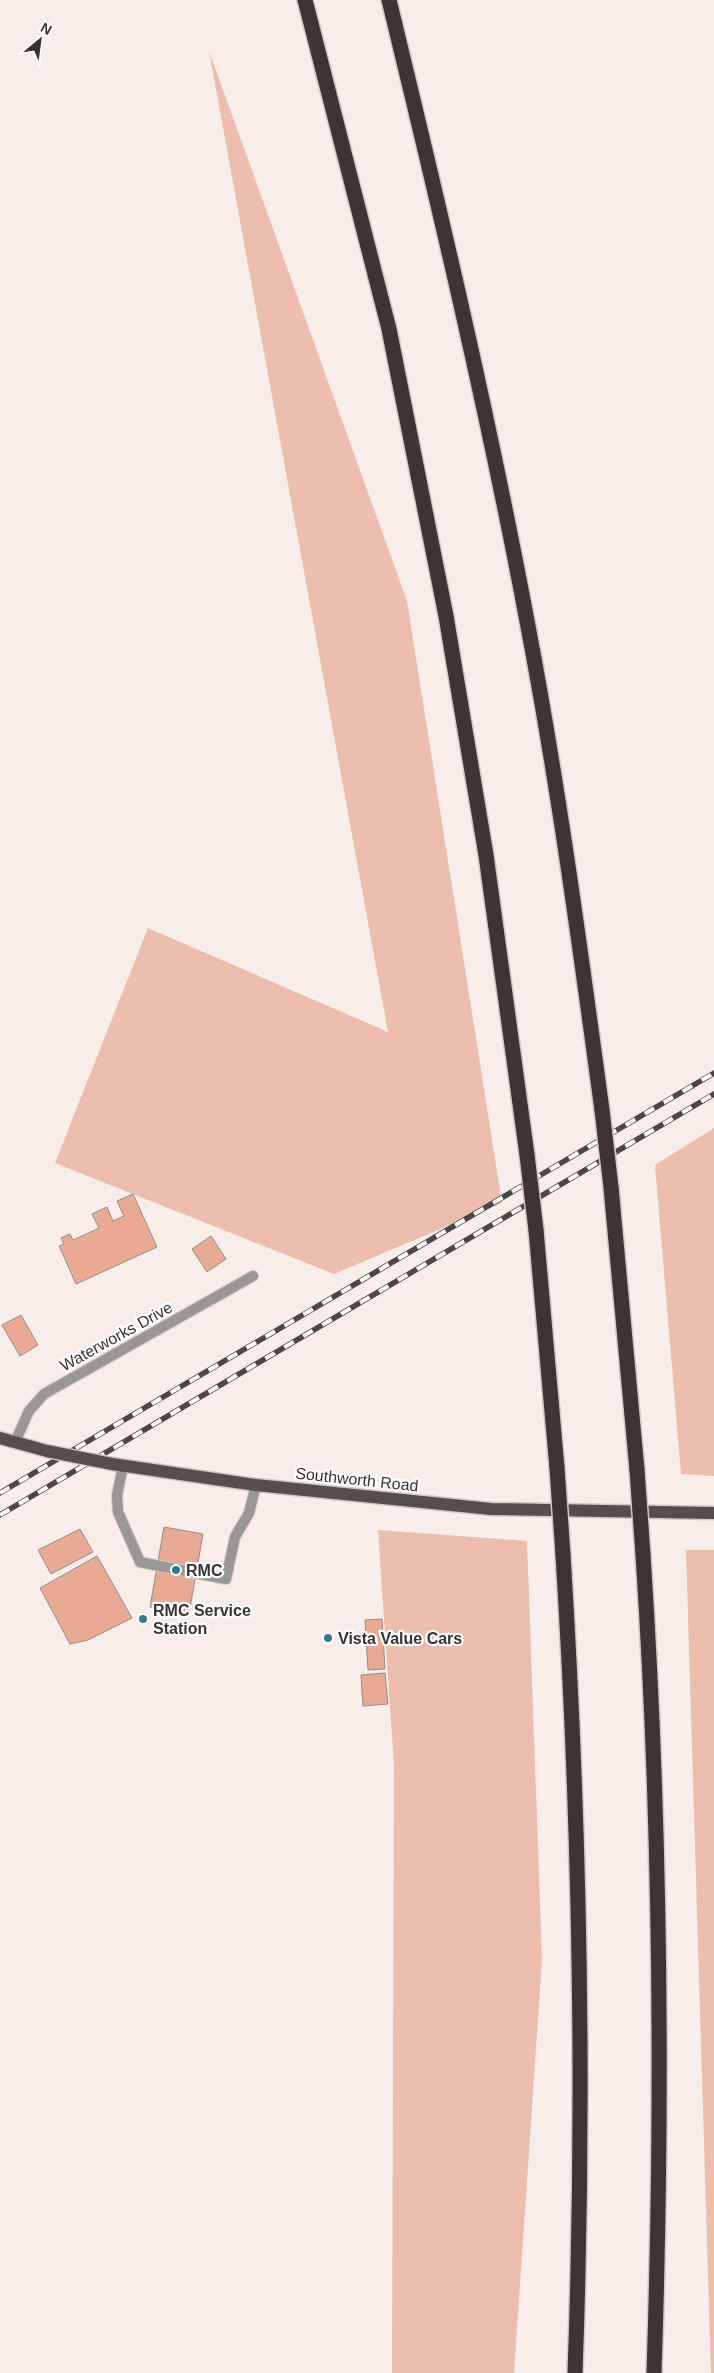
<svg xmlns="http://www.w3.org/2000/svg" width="714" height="2373" font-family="Arial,sans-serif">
<rect width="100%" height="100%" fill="#f8ede9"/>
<!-- green -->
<g fill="#ecbdac">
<polygon points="209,51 407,601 502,1203 334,1274 55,1163 148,928 388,1032"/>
<polygon points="714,1128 714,1476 681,1474 655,1165"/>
<polygon points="378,1530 527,1541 542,1960 514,2373 392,2373 394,1766"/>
<polygon points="686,1550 714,1550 714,2373 711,2373"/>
</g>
<!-- building -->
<g fill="#e9aa93" stroke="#958b88">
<polygon points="133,1194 157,1247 76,1284 59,1246 64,1244 61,1238 70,1234 73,1240 99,1228 92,1214 107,1207 113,1221 124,1216 117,1201"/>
<polygon points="211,1236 226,1259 207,1272 192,1249"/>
<polygon points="21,1315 38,1345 20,1356 2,1325"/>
<polygon points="164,1527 203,1534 189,1614 150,1607"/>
<polygon points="80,1529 93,1552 51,1574 38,1550"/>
<polygon points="97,1556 132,1618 88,1640 70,1644 40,1588"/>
<polygon points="382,1619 385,1669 368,1670 365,1620"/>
<polygon points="385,1673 388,1704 363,1706 361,1675"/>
</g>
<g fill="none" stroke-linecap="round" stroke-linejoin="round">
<!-- lane casing -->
<g stroke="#d2c8c4" stroke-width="12">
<polyline id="lane" points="123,1466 117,1495 118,1512 140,1562 226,1579 235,1537 249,1513 256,1485"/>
</g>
<!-- street casing -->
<g stroke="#d2c8c4" stroke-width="12">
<polyline id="street" points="15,1442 29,1411 44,1394 253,1276"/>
</g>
<!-- primary casing -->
<g stroke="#d2c8c4" stroke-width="15">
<g id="primary">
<polyline points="0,1438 47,1451"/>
<polyline points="112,1464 256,1485 491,1509 714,1513"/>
</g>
</g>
<!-- highway casing -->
<g stroke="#d2c8c4" stroke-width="18">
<g id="highway">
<polyline points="305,0 389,329 446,616 486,855 527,1155"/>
<path d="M389,0C439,206 488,413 527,621C558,783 580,947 602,1110"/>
<polyline points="611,1187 637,1470"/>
<polyline points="536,1230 557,1468"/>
<path d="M563,1555C580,1827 585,2100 575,2373"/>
<path d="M643,1555C661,1828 663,2100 654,2373"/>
</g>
</g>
<!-- lane -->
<use href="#lane" stroke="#9a9694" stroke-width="10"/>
<!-- street -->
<use href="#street" stroke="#9a9694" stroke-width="10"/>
<!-- primary -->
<use href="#primary" stroke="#554e4b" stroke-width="12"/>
<!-- highway -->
<use href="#highway" stroke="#3d3532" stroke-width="15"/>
<!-- rail casing -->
<g stroke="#4c4745" stroke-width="5.5">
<g id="rail">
<polyline points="0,1493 714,1073"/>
<polyline points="0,1515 714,1094"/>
</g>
</g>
<!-- rail -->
<use href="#rail" stroke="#fff" stroke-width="4" stroke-dasharray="11" stroke-linecap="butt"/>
<!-- primary-bridge casing -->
<g stroke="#d2c8c4" stroke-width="15" stroke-linecap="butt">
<polyline id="primary-bridge" points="47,1451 112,1464"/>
</g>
<!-- highway-bridge casing -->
<g stroke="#d2c8c4" stroke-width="18" stroke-linecap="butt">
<g id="highway-bridge">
<polyline points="602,1110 611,1187"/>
<polyline points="527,1155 536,1230"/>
<polyline points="557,1468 563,1555"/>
<polyline points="637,1470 643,1555"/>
</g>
</g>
<!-- primary-bridge -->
<use href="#primary-bridge" stroke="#554e4b" stroke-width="12"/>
<!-- highway-bridge -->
<use href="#highway-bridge" stroke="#3d3532" stroke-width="15"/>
</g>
<!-- markers -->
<g fill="#36768a" stroke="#fff" stroke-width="2">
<circle cx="176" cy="1570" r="5"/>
<circle cx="143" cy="1619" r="5"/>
<circle cx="328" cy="1638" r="5"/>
</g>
<g text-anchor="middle" stroke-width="4.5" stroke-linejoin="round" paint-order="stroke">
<!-- street labels -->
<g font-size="16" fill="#383332" stroke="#fff">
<text transform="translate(116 1336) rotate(-29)" y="6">Waterworks Drive</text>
<text transform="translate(357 1479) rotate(6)" y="6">Southworth Road</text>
</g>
<!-- poi labels -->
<g font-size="16" font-weight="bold" fill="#383332" stroke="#fff" text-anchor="start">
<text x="186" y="1576">RMC</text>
<text x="153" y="1616">RMC Service<tspan x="153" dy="18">Station</tspan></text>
<text x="338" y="1644">Vista Value Cars</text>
</g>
</g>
<!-- north arrow -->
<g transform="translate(40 40) rotate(29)" stroke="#ffffff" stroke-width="4" paint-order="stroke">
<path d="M0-4L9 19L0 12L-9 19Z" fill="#383332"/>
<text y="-8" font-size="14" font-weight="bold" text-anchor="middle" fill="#383332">N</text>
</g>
</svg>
